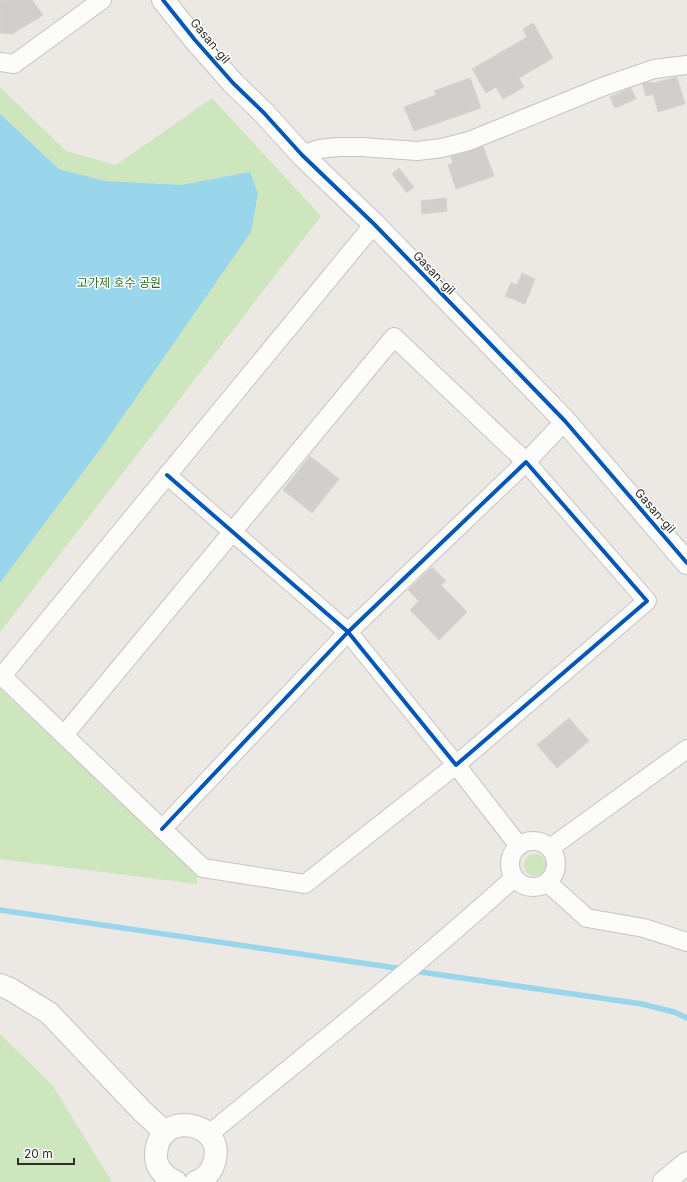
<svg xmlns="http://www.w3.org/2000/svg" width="687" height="1182" font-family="Inter,'Noto Sans KR',sans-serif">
<rect width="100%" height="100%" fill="#ece8e4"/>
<!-- green -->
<g fill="#cee6be">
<polygon points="0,87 66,151 116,165 212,98 321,216 0,632"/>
<polygon points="0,689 197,874 197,884 0,859"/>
<circle cx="535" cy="865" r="11"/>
<polygon points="0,1034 53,1086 112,1182 0,1182"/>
</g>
<!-- water -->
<polygon fill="#99d6ec" points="0,114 59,169 105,181 181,185 250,172 258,193 251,232 101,448 0,583"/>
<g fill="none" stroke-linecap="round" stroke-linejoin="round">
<!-- stream -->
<g stroke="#99d6ec" stroke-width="5.5">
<polyline points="0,910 403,969"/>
<polyline points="414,971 642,1004 674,1012 687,1018"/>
</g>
</g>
<!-- building -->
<g fill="#d1cecb" stroke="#d7d4d0">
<polygon points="0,0 32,0 43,15 12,34 0,33"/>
<polygon points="533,23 553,58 519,78 524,87 503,99 496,87 486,93 472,69 527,37 523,29"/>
<polygon points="677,77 685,104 658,112 653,94 646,96 642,82 653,83"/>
<polygon points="470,78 481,108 414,131 404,107 436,95 434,91"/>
<polygon points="631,88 636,99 615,108 610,97"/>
<polygon points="483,146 494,176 456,189 448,165 453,163 451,157"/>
<polygon points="399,168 414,187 407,193 392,174"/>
<polygon points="446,198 447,211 422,214 421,201"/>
<polygon points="522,273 535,279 525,304 505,296 511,283 517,285"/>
<polygon points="310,456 339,479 312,513 283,490"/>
<polygon points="432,567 446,581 441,585 467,612 439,640 410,610 419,601 408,590"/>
<polygon points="569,718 589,741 557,768 537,745"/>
</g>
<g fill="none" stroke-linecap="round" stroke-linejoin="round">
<!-- street casing -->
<g stroke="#c5c4c5" stroke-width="20">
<g id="street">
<polyline points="0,62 14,64 102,0"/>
<polyline points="302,155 319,149 338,147 361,147 417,151 442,148 469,141 602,87 654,69 687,65"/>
<polyline points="374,224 2,676 203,868 305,884 456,765 519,846"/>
<polyline points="64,735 394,337 526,462 565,421"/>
<polyline points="162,829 348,632 526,462 647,601 456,765 348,632 167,475"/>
<circle cx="533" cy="864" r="23"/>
<polyline points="550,848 687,749"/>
<polyline points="548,883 587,918 644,928 687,942"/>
<path d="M209,1134C312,1050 415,967 514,878"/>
</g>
</g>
<!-- secondary casing -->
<g stroke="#c5c4c5" stroke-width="24">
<g id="secondary">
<polyline points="163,0 195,40 233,83 264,113 302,155 374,224 565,421 687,563"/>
<polyline points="0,985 10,989 49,1013 142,1111 165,1132"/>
<path d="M176,1182C166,1178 156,1168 156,1157C155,1108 228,1120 214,1163C211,1172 205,1179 196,1182"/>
<polyline points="664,1182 687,1163"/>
</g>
</g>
<!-- street -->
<use href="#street" stroke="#fcfcfb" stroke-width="18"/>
<!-- secondary -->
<use href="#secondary" stroke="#fcfcfb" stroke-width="22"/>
<!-- cycleway casing -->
<g stroke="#fff" stroke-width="6">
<g id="cycleway">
<polyline points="163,0 195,40 233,83 264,113 302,155 374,224 565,421 687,563"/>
<polyline points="162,829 348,632 526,462 647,601 456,765 348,632 167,475"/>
</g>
</g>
<!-- cycleway -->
<use href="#cycleway" stroke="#0057b8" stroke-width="4"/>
</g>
<g text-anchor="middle" stroke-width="3" stroke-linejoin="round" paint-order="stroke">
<!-- street labels -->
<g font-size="12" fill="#2e2e2e" stroke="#fff">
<text transform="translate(210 41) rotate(50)" y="4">Gasan-gil</text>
<text transform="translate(434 273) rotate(46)" y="4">Gasan-gil</text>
<text transform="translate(655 511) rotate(49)" y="4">Gasan-gil</text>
</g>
<!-- park labels -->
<g font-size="12" fill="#2c6e1b" stroke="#fff">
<text x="119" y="287">고가제 호수 공원</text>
</g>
</g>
<!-- scale -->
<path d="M18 1158v6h56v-6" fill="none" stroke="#2e2e2e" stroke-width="2"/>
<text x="24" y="1158" font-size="12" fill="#2e2e2e" stroke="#ffffff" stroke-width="3" paint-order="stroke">20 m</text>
</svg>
